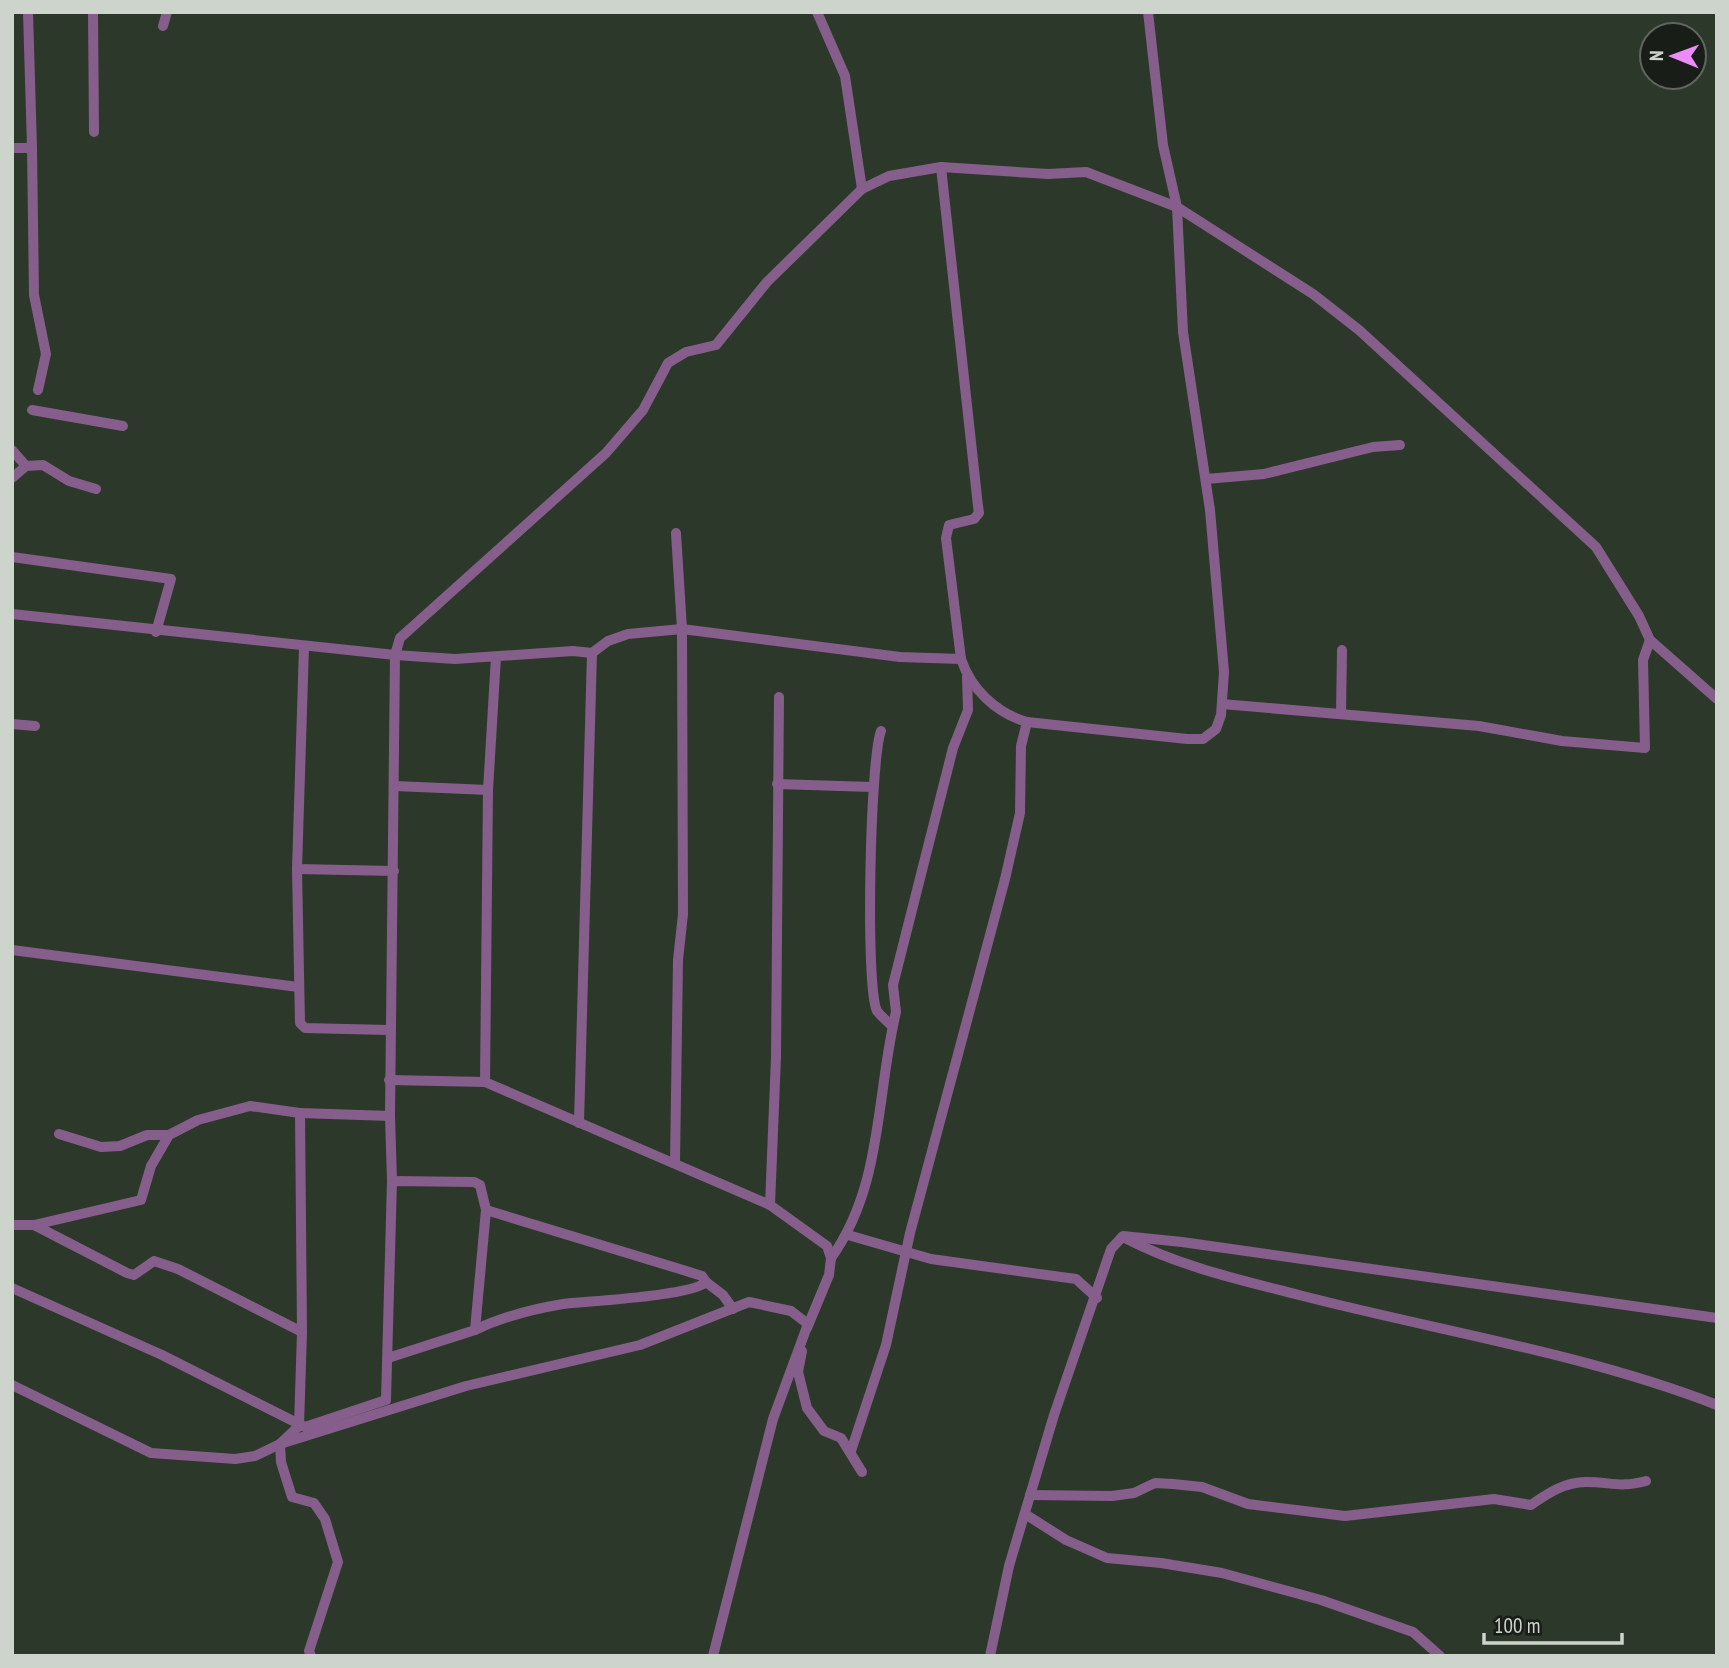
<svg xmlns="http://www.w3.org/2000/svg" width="1729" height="1668" font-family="'PT Sans Narrow',sans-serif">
<rect width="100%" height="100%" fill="#2c3829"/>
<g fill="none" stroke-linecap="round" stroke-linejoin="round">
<!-- minor -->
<g stroke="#865e8b" stroke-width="10">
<polyline points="28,12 32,148"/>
<polyline points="93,12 94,132"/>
<polyline points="817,12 845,76 862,189"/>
<polyline points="163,26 167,12"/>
<polyline points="12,148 32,148 34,295 46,354 38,390"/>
<path d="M941,167L978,506L979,513L974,519L949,525L946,538L961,659C971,689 996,713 1027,722L1187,739H1203L1216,729L1221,715L1224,672L1210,510L1183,332L1177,207L1163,145L1148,12"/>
<polyline points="32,410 123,426"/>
<polyline points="12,450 26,466 43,465 69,481 96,489"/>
<polyline points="12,478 26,466"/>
<polyline points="1206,479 1264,474 1373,447 1400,445"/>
<polyline points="12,557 171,579 156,632"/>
<polyline points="12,614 395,655 455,659 573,651 592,653 608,641 628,634 682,629 900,657 961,659"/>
<polyline points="304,647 297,869 300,1023 305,1028 389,1030"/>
<polyline points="1222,704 1479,726 1562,741 1645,748 1643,660 1650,640"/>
<polyline points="1341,713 1342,650"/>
<polyline points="12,724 35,726"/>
<path d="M881,731C870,760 865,987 877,1011C881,1016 888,1022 892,1026"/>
<polyline points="777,784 872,787"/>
<polyline points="395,786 488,790"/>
<polyline points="297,869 394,871"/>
<polyline points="12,950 298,987"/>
<polyline points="389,1080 485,1082 770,1205 827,1246 831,1258 829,1275 807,1328"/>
<polyline points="485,1082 488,790 496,657"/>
<polyline points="390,1116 392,1181"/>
<polyline points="579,1123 592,653"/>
<polyline points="59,1134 101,1147 120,1146 147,1135 169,1135 198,1120 250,1106 300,1113 390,1116 395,655 400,638 606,453 643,410 668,363 686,352 716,345 767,282 862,189 889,176 941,167 1048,174 1086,172 1177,207 1313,294 1359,330 1596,547 1639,616 1650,640 1717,699"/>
<polyline points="675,1163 678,960 683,914 682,629 676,533"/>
<polyline points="770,1205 776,1057 779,697"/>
<polyline points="12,1225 34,1225 141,1200 151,1166 169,1135"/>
<polyline points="34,1225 127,1273 134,1275 154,1261 178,1269 302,1332"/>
<polyline points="848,1235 931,1259 1076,1279 1097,1298"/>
<path d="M1127,1239C1181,1267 1241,1280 1299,1295C1438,1331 1583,1353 1717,1405"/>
<path d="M831,1258C883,1186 876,1095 896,1012L893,985L953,748L968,710L967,677"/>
<polyline points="706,1282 723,1295 733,1309"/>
<polyline points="12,1288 162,1355 305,1427 386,1400 392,1181 474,1182 480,1185 486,1210 475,1330 388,1358"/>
<path d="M475,1330C502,1317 533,1309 563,1304C589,1301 692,1296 706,1282L702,1276L683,1270L486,1210"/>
<polyline points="802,1351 798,1372 807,1408 824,1431 841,1438 862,1472"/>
<polyline points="12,1385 151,1453 235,1459 255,1456 280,1444 299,1426 302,1332 300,1113"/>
<polyline points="851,1451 886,1345 910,1233 1005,879 1020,813 1021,746 1027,722"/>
<path d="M1030,1495L1112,1496L1134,1493L1155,1483L1173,1484L1202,1487L1248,1504L1345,1516L1494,1499L1531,1505C1548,1493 1565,1482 1586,1482C1612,1482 1619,1488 1646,1481"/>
<polyline points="1025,1514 1066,1540 1107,1558 1161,1563 1222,1573 1321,1600 1413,1632 1440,1656"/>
<polyline points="311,1656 309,1651 338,1562 325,1519 314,1503 292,1497 281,1462 280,1444 466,1386 640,1345 749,1302 791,1311 808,1324 773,1419 713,1656"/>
<polyline points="990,1656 1009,1566 1054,1415 1111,1249 1123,1236 1182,1242 1717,1318"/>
</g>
</g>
<!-- border -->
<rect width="1729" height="1668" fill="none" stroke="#cdd4cb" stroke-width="28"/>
<!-- north arrow -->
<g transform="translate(1673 56) rotate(271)"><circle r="33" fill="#181d17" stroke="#60665f" stroke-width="2"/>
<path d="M0-5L12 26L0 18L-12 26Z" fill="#ec8cfa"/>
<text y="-10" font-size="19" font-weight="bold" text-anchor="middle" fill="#cdd4cb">N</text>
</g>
<!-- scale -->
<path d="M1484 1633v10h138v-10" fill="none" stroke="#cdd4cb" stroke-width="3.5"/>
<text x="1494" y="1633" font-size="21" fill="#cdd4cb" stroke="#181d17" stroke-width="5" paint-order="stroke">100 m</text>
</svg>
